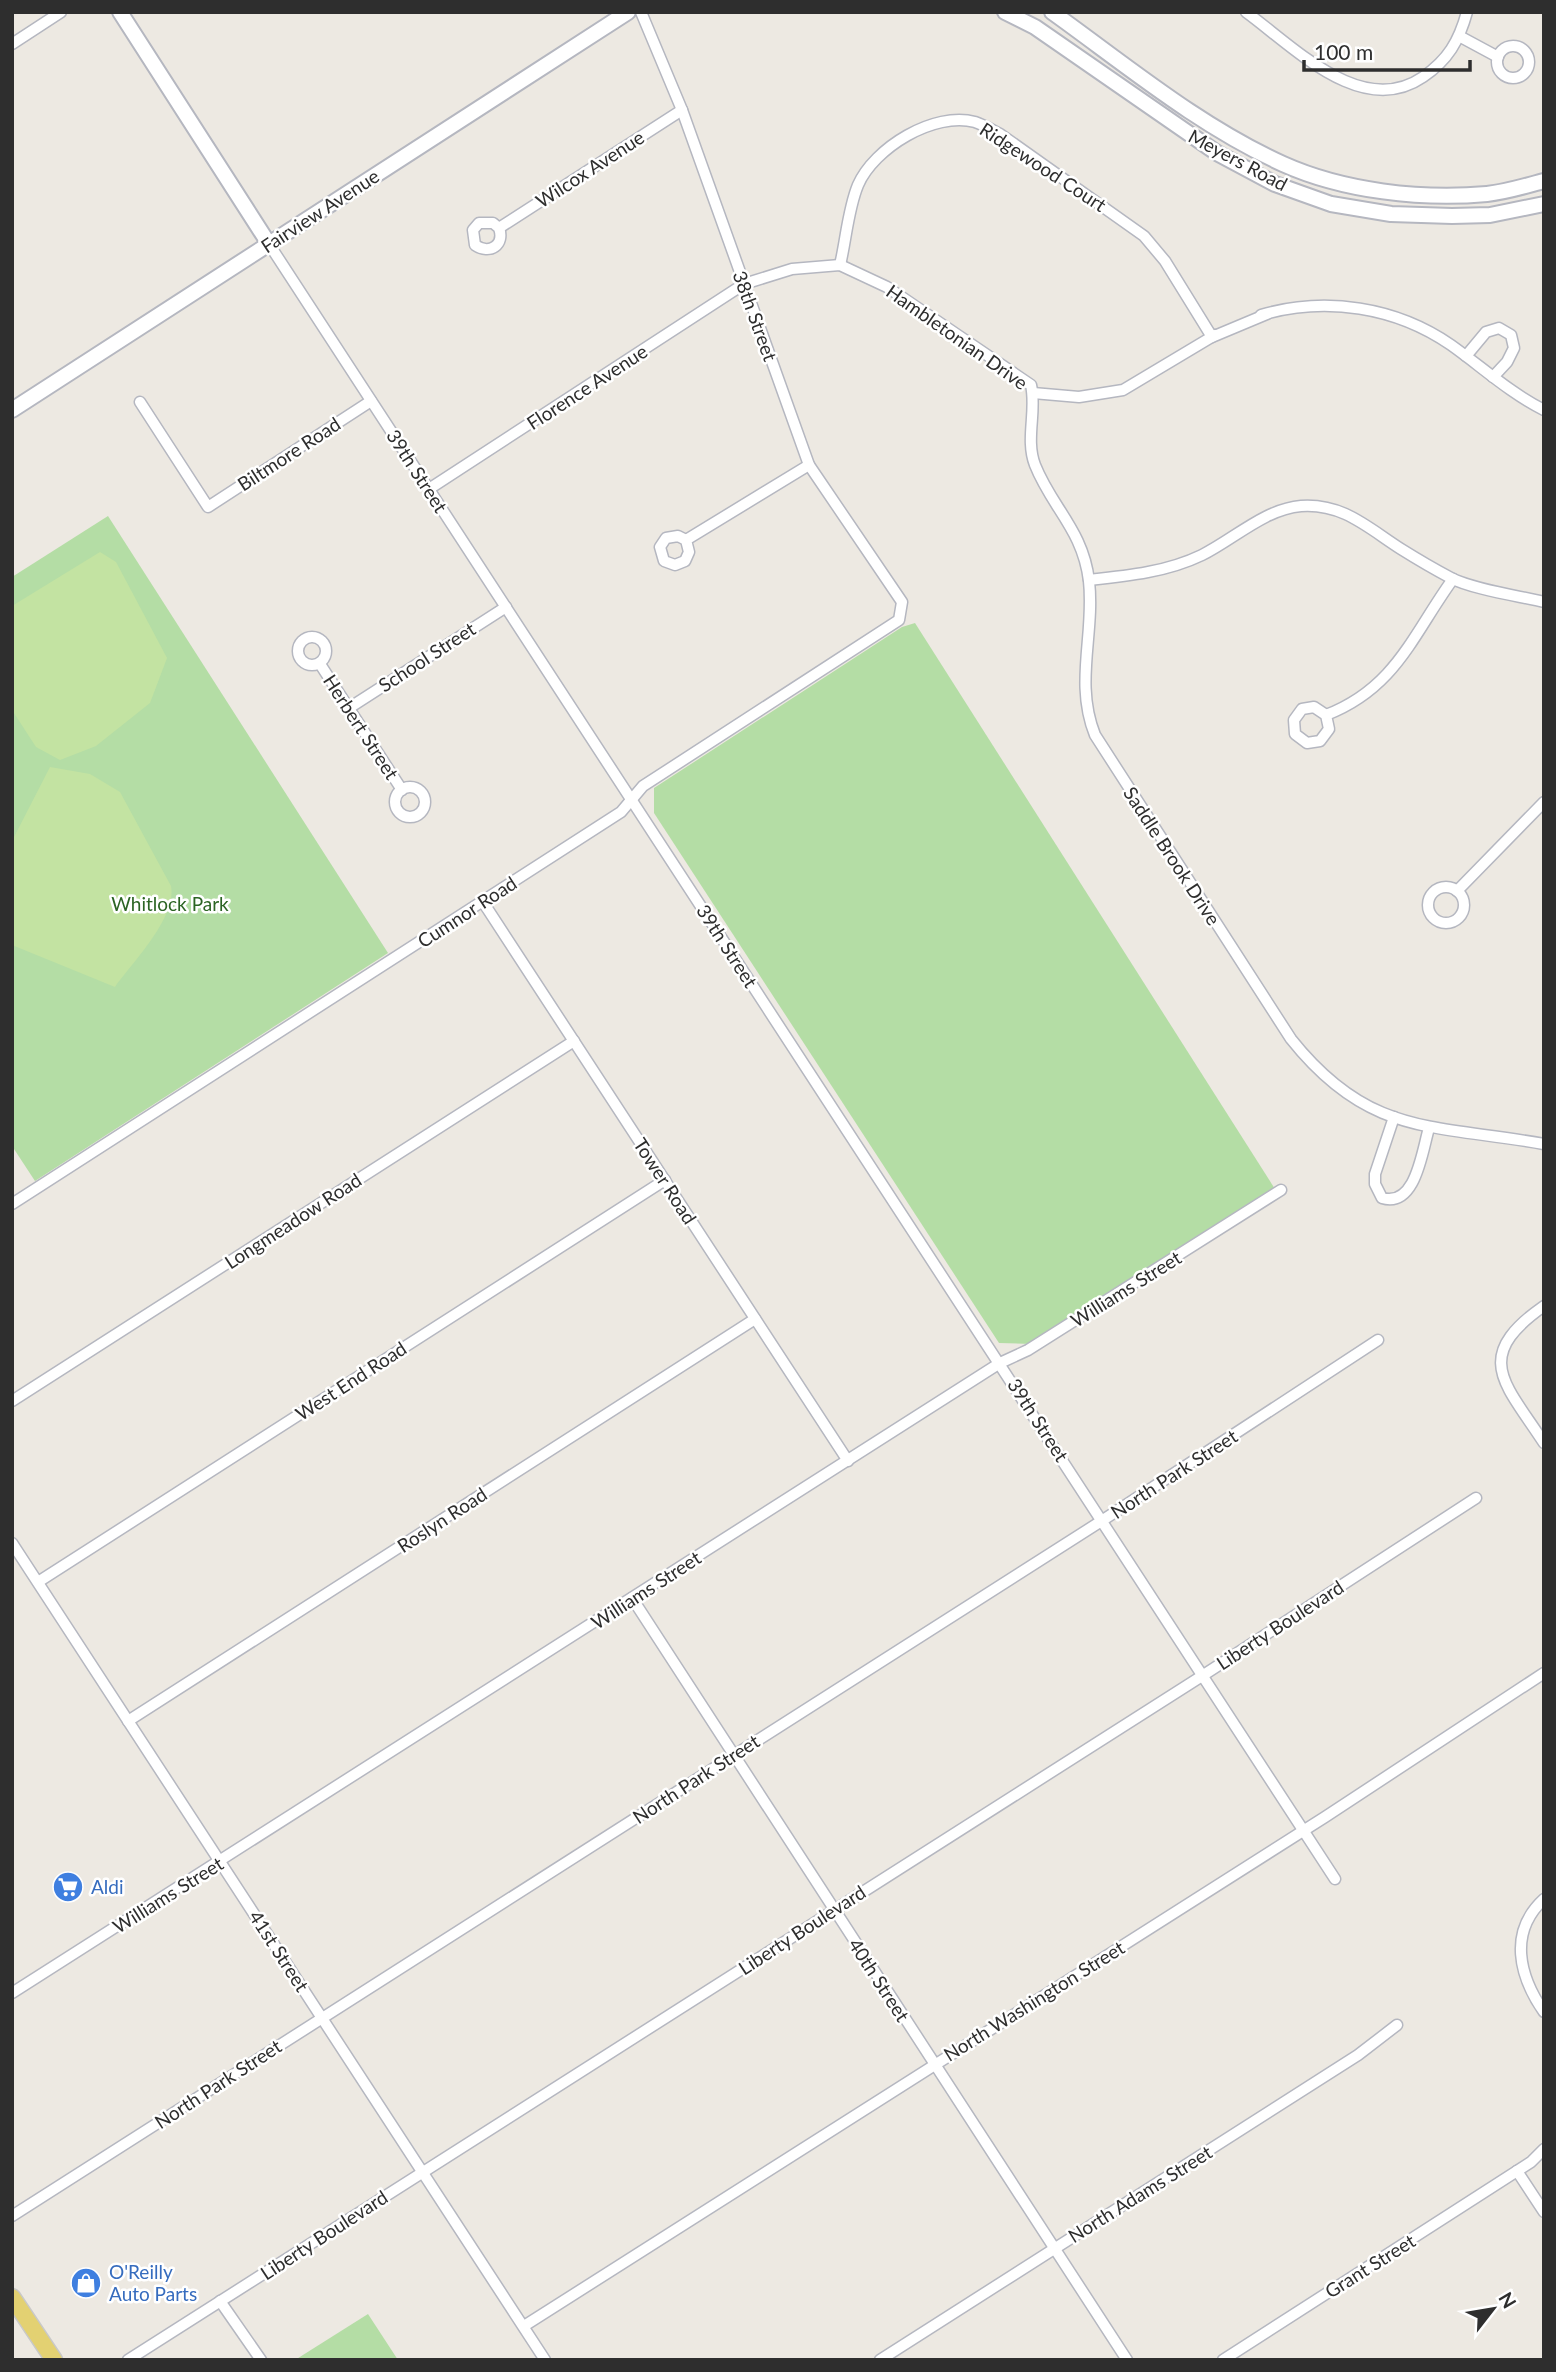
<svg xmlns="http://www.w3.org/2000/svg" width="1556" height="2372" font-family="Lato,sans-serif">
<rect width="100%" height="100%" fill="#ede9e2"/>
<!-- green -->
<g fill="#b4dda5">
<polygon points="108,516 388,953 35,1181 12,1146 12,577"/>
<polygon points="915,623 1275,1189 1032,1344 999,1343 654,813 654,788 902,627"/>
<polygon points="368,2314 398,2360 295,2360"/>
</g>
<!-- pitch -->
<g fill="#c3e3a2">
<polygon points="100,552 116,562 167,658 150,703 96,746 60,760 36,747 12,710 12,606"/>
<path d="M50,767L90,774L120,792L171,886C177,917 133,962 115,987L12,945V841Z"/>
</g>
<g fill="none" stroke-linecap="round" stroke-linejoin="round">
<!-- street casing -->
<g stroke="#b5b7c0" stroke-width="13">
<g id="street">
<path d="M1246,12C1294,47 1362,119 1423,77C1448,60 1459,41 1467,12"/>
<polyline points="1459,36 1498,57"/>
<polyline points="12,44 61,12"/>
<circle cx="1513" cy="62" r="16"/>
<path d="M499,228C505,245 490,255 475,245L473,230L479,223H493L499,228L682,110"/>
<polyline points="269,244 1335,1879"/>
<path d="M840,265C846,240 848,209 858,185C874,148 934,111 975,122C984,125 992,130 1000,134L1144,236L1165,261L1212,337L1267,314"/>
<path d="M1261,315C1326,296 1396,307 1451,345C1482,367 1510,393 1544,410"/>
<polyline points="1466,356 1486,332 1499,328 1511,335 1514,348 1507,362 1493,377"/>
<polyline points="1033,393 1079,397 1123,390 1215,335"/>
<polyline points="140,402 208,507 371,401"/>
<path d="M429,489L744,284L792,269L840,265L887,287L1031,385C1037,411 1025,439 1035,465C1052,508 1083,530 1089,581C1095,634 1074,683 1095,735L1291,1039C1369,1137 1433,1124 1544,1144"/>
<polyline points="686,540 689,552 685,561 675,565 664,561 660,547 666,538 678,536 686,540 809,465"/>
<path d="M1089,580C1127,576 1167,572 1202,555C1234,539 1265,509 1301,506C1343,503 1368,528 1401,549C1417,559 1434,569 1451,578C1472,589 1519,596 1544,602"/>
<circle cx="312" cy="651" r="14"/>
<polyline points="320,664 402,790"/>
<polyline points="349,708 506,607"/>
<path d="M1326,715L1329,729L1320,741L1307,743L1295,734L1294,720L1302,709L1314,707L1326,715C1396,688 1413,634 1453,579"/>
<circle cx="410" cy="802" r="15"/>
<circle cx="1446" cy="905" r="18"/>
<polyline points="1457,891 1544,802"/>
<polyline points="483,902 848,1461"/>
<path d="M1394,1117L1375,1174V1184L1382,1198C1416,1208 1422,1151 1429,1128"/>
<polyline points="12,1204 621,812 643,786 899,620 902,602 809,465 682,110 641,12"/>
<path d="M1544,1306C1471,1357 1505,1383 1544,1443"/>
<polyline points="12,1401 574,1041"/>
<polyline points="12,1543 545,2360"/>
<polyline points="38,1582 665,1180"/>
<polyline points="632,1598 1127,2360"/>
<polyline points="128,1721 755,1319"/>
<path d="M1544,1899C1508,1932 1519,1976 1544,2012"/>
<polyline points="12,1993 1000,1363 1028,1350 1281,1190"/>
<polyline points="1517,2171 1544,2212"/>
<polyline points="12,2216 1103,1520 1378,1340"/>
<polyline points="220,2301 261,2360"/>
<polyline points="524,2326 1325,1817 1544,1673"/>
<polyline points="128,2360 1202,1676 1476,1498"/>
<polyline points="880,2360 1358,2055 1397,2025"/>
<polyline points="1223,2360 1531,2162 1544,2149"/>
</g>
</g>
<!-- secondary casing -->
<g stroke="#b5b7c0" stroke-width="18">
<g id="secondary">
<polyline points="120,12 269,244"/>
<polyline points="1005,12 1035,27 1217,153 1275,184 1331,204 1391,214 1452,216 1490,215 1544,204"/>
<path d="M1052,12C1126,65 1199,126 1283,164C1343,191 1421,200 1487,194C1506,192 1525,186 1544,181"/>
<polyline points="12,410 628,12"/>
</g>
</g>
<!-- primary casing -->
<g stroke="#c9c9c9" stroke-width="19">
<polyline id="primary" points="12,2297 54,2360"/>
</g>
<!-- street -->
<use href="#street" stroke="#fff" stroke-width="10"/>
<!-- secondary -->
<use href="#secondary" stroke="#fff" stroke-width="14"/>
<!-- primary -->
<use href="#primary" stroke="#e3d172" stroke-width="16"/>
</g>
<!-- icons -->
<defs>
<g id="supermarket-disc" transform="scale(1.575)"><circle r="9.5" fill="#3f7fe0" stroke="#fff"/><path d="M-6-5.5h2.5l.6 2H6L4.5 2H-2.5L-4.4-4H-6ZM-1.5 3.2a1.3 1.3 0 1 0 .1 0ZM3 3.2a1.3 1.3 0 1 0 .1 0Z" fill="#fff"/></g>
<g id="shop-disc" transform="scale(1.575)"><circle r="9.5" fill="#3f7fe0" stroke="#fff"/><path d="M-5-2.5h2.3a2.7 3.5 0 0 1 5.4 0H5L5.5 6h-11ZM-1.5-2.5h3a1.5 2.3 0 0 0-3 0Z" fill="#fff"/></g>
</defs>
<g fill-rule="evenodd">
<use href="#supermarket-disc" x="68" y="1887"/>
<use href="#shop-disc" x="86" y="2283"/>
</g>
<g text-anchor="middle" stroke-width="5" stroke-linejoin="round" paint-order="stroke">
<!-- street labels -->
<g font-size="19" fill="#2e2e2e" stroke="#fff">
<text transform="translate(1238 160) rotate(28)" y="7">Meyers Road</text>
<text transform="translate(1043 167) rotate(33)" y="7">Ridgewood Court</text>
<text transform="translate(590 169) rotate(-33)" y="7">Wilcox Avenue</text>
<text transform="translate(320 211) rotate(-33)" y="7">Fairview Avenue</text>
<text transform="translate(755 316) rotate(70)" y="7">38th Street</text>
<text transform="translate(957 337) rotate(35)" y="7">Hambletonian Drive</text>
<text transform="translate(587 387) rotate(-33)" y="7">Florence Avenue</text>
<text transform="translate(289 454) rotate(-33)" y="7">Biltmore Road</text>
<text transform="translate(417 471) rotate(57)" y="7">39th Street</text>
<text transform="translate(427 657) rotate(-33)" y="7">School Street</text>
<text transform="translate(361 727) rotate(57)" y="7">Herbert Street</text>
<text transform="translate(1172 856) rotate(57)" y="7">Saddle Brook Drive</text>
<text transform="translate(467 912) rotate(-33)" y="7">Cumnor Road</text>
<text transform="translate(727 946) rotate(57)" y="7">39th Street</text>
<text transform="translate(665 1181) rotate(57)" y="7">Tower Road</text>
<text transform="translate(293 1221) rotate(-33)" y="7">Longmeadow Road</text>
<text transform="translate(1126 1289) rotate(-32)" y="7">Williams Street</text>
<text transform="translate(351 1381) rotate(-33)" y="7">West End Road</text>
<text transform="translate(1038 1420) rotate(57)" y="7">39th Street</text>
<text transform="translate(1174 1474) rotate(-33)" y="7">North Park Street</text>
<text transform="translate(442 1520) rotate(-33)" y="7">Roslyn Road</text>
<text transform="translate(646 1590) rotate(-33)" y="7">Williams Street</text>
<text transform="translate(1280 1625) rotate(-33)" y="7">Liberty Boulevard</text>
<text transform="translate(696 1779) rotate(-33)" y="7">North Park Street</text>
<text transform="translate(168 1895) rotate(-32)" y="7">Williams Street</text>
<text transform="translate(802 1930) rotate(-33)" y="7">Liberty Boulevard</text>
<text transform="translate(279 1951) rotate(57)" y="7">41st Street</text>
<text transform="translate(879 1980) rotate(57)" y="7">40th Street</text>
<text transform="translate(1034 2001) rotate(-32)" y="7">North Washington Street</text>
<text transform="translate(218 2084) rotate(-33)" y="7">North Park Street</text>
<text transform="translate(1140 2194) rotate(-32)" y="7">North Adams Street</text>
<text transform="translate(324 2235) rotate(-33)" y="7">Liberty Boulevard</text>
<text transform="translate(1370 2266) rotate(-32)" y="7">Grant Street</text>
</g>
<!-- park labels -->
<g font-size="19" fill="#2c6524" stroke="#fff">
<text x="170" y="911">Whitlock Park</text>
</g>
<!-- shop labels -->
<g font-size="19" fill="#366cbe" stroke="#fff" text-anchor="start">
<text x="91" y="1894">Aldi</text>
<text x="109" y="2279">O'Reilly<tspan x="109" dy="22">Auto Parts</tspan></text>
</g>
</g>
<!-- border -->
<rect width="1556" height="2372" fill="none" stroke="#2e2e2e" stroke-width="28"/>
<!-- north arrow -->
<g transform="translate(1493 2309) rotate(59)" stroke="#ffffff" stroke-width="5" paint-order="stroke">
<path d="M0-5L12 26L0 18L-12 26Z" fill="#2e2e2e"/>
<text y="-10" font-size="19" font-weight="bold" text-anchor="middle" fill="#2e2e2e">N</text>
</g>
<!-- scale -->
<path d="M1304 60v10h166v-10" fill="none" stroke="#2e2e2e" stroke-width="3.5"/>
<text x="1314" y="60" font-size="21" fill="#2e2e2e" stroke="#ffffff" stroke-width="5" paint-order="stroke">100 m</text>
</svg>
